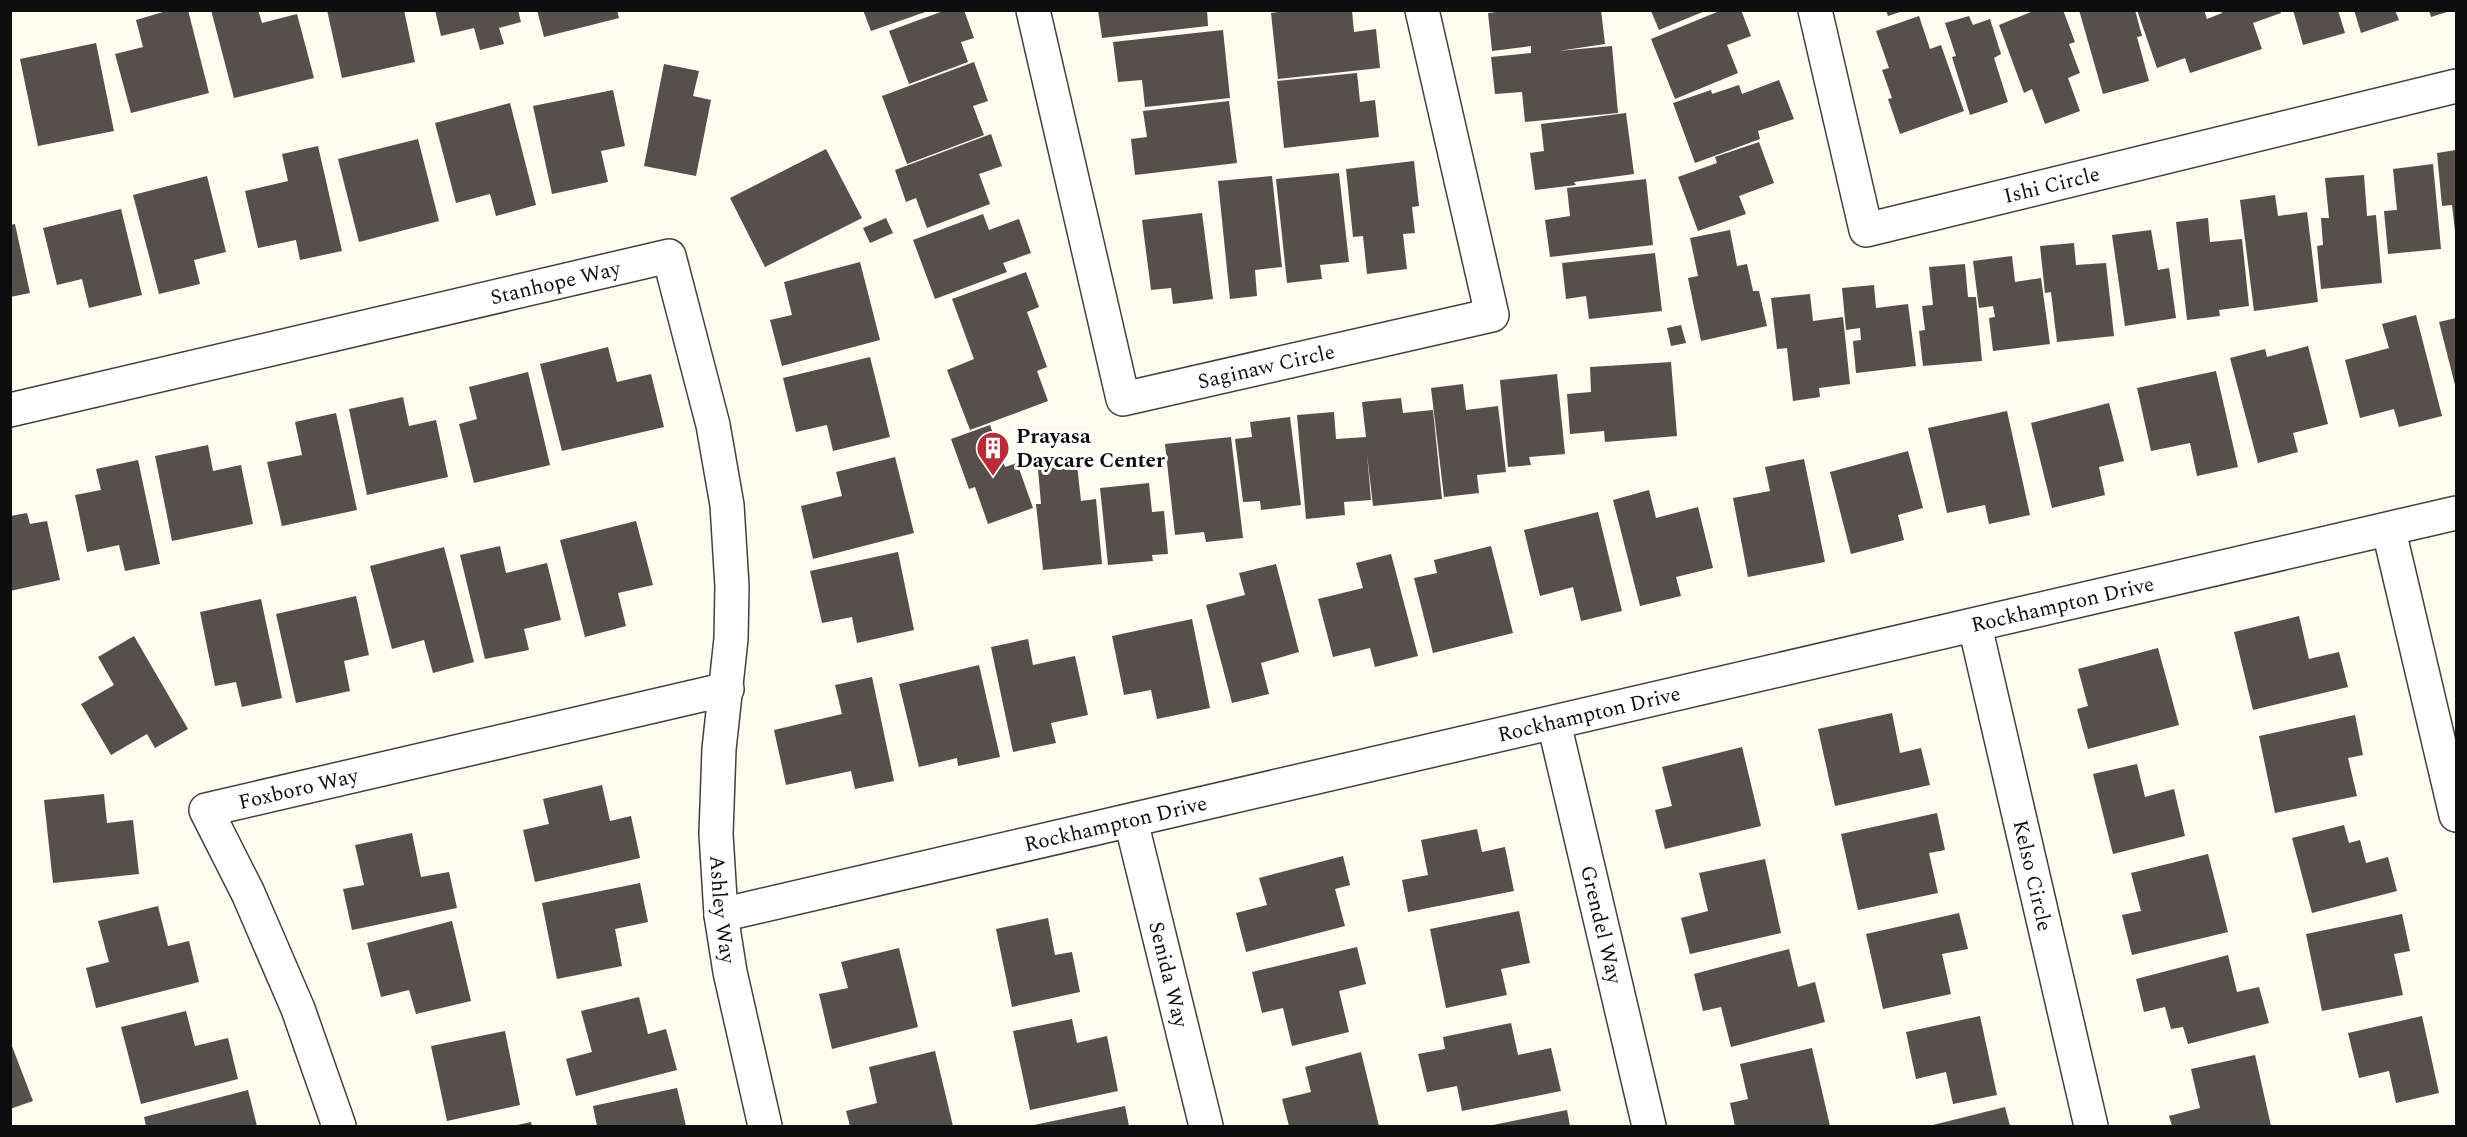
<svg xmlns="http://www.w3.org/2000/svg" width="2467" height="1137" font-family="Spectral,serif">
<rect width="100%" height="100%" fill="#fefbef"/>
<!-- building -->
<g fill="#564f4b">
<polygon points="170,10 188,10 209,93 131,113 115,54 143,47 136,20"/>
<polygon points="211,10 258,10 262,23 297,14 314,78 234,98"/>
<polygon points="327,10 404,10 415,62 342,78"/>
<polygon points="435,10 518,10 521,22 499,28 504,44 480,50 474,28 441,36"/>
<polygon points="537,10 617,10 619,18 544,37"/>
<polygon points="863,10 928,10 928,11 871,31"/>
<polygon points="946,10 964,10 974,38 961,42 968,62 909,84 889,31"/>
<polygon points="1098,10 1207,10 1208,26 1102,38"/>
<polygon points="1293,10 1352,10 1354,32 1376,29 1380,68 1278,79 1271,13"/>
<polygon points="1513,10 1601,10 1605,44 1558,51 1612,46 1618,113 1525,122 1522,92 1495,94 1491,57 1531,53 1531,46 1492,51 1488,13"/>
<polygon points="1722,10 1741,10 1751,36 1727,45 1738,73 1675,99 1651,39"/>
<polygon points="1886,10 1903,10 1903,11 1888,16"/>
<polygon points="2036,10 2063,10 2075,42 2069,44 2080,73 2068,78 2080,111 2045,124 2032,89 2024,93 1999,25"/>
<polygon points="2079,10 2135,10 2142,36 2137,37 2149,81 2103,94"/>
<polygon points="2137,10 2204,10 2207,19 2222,13 2221,10 2280,10 2281,13 2253,23 2262,49 2190,73 2185,58 2157,68"/>
<polygon points="2293,10 2338,10 2345,33 2303,45"/>
<polygon points="2354,10 2395,10 2399,20 2361,33"/>
<polygon points="2429,10 2450,10 2450,11 2431,17"/>
<polygon points="1651,11 1705,11 1659,30"/>
<polygon points="1919,16 1930,49 1941,45 1964,111 1900,134 1888,99 1892,98 1882,70 1889,68 1876,31"/>
<polygon points="1969,16 1973,25 1990,19 2001,54 1994,58 2008,102 1970,115 1952,57 1956,56 1945,23"/>
<polygon points="1223,30 1230,98 1145,107 1142,80 1118,82 1113,42"/>
<polygon points="96,43 114,131 38,146 20,59"/>
<polygon points="974,62 988,101 973,106 984,135 907,164 882,96"/>
<polygon points="664,64 699,71 693,96 711,100 696,176 644,166"/>
<polygon points="1357,73 1360,102 1375,100 1379,137 1284,148 1277,81"/>
<polygon points="1779,80 1794,119 1758,131 1760,139 1695,163 1673,103 1711,90 1712,94 1739,85 1742,94"/>
<polygon points="613,90 625,146 601,151 608,182 552,194 533,106"/>
<polygon points="1229,101 1237,163 1135,175 1131,139 1147,137 1143,111"/>
<polygon points="510,103 536,205 496,216 490,194 456,203 435,123"/>
<polygon points="1626,113 1634,174 1574,182 1576,185 1535,190 1530,153 1544,151 1541,124"/>
<polygon points="991,134 1002,166 979,174 990,204 927,228 916,198 906,202 895,170"/>
<polygon points="418,139 439,221 359,242 338,159"/>
<polygon points="1759,142 1774,183 1739,196 1746,214 1698,231 1678,177 1717,163 1715,157"/>
<polygon points="318,146 342,251 300,260 296,240 258,248 245,191 288,181 282,154"/>
<polygon points="826,149 862,218 765,267 730,198"/>
<polygon points="2456,150 2456,231 2455,231 2452,205 2442,206 2437,153"/>
<polygon points="1414,161 1419,206 1412,207 1415,233 1403,234 1407,269 1367,274 1363,236 1353,237 1346,169"/>
<polygon points="2433,164 2441,249 2388,254 2384,211 2397,210 2393,169"/>
<polygon points="1339,173 1349,262 1320,265 1322,279 1287,283 1276,179"/>
<polygon points="2364,175 2367,216 2376,215 2382,283 2321,289 2317,246 2323,245 2321,218 2329,218 2325,178"/>
<polygon points="207,176 226,252 194,260 200,284 159,294 133,195"/>
<polygon points="1272,176 1282,267 1255,270 1257,296 1230,299 1218,181"/>
<polygon points="1646,179 1653,245 1550,257 1545,220 1570,216 1567,188"/>
<polygon points="2275,195 2278,216 2307,212 2318,302 2254,311 2240,200"/>
<polygon points="121,209 142,295 89,308 82,279 57,285 43,228"/>
<polygon points="1202,213 1213,299 1173,304 1171,288 1151,290 1142,220"/>
<polygon points="983,214 989,230 1019,219 1031,253 1003,263 1007,272 935,299 913,240"/>
<polygon points="886,218 893,233 870,243 863,228"/>
<polygon points="2208,218 2210,242 2242,239 2249,306 2219,310 2220,316 2187,320 2176,222"/>
<polygon points="15,224 30,293 10,297 10,225"/>
<polygon points="1730,230 1737,266 1747,264 1753,291 1759,291 1767,326 1701,341 1688,278 1698,276 1690,238"/>
<polygon points="2151,230 2158,270 2169,268 2176,318 2125,326 2112,235"/>
<polygon points="2074,243 2076,265 2106,263 2114,336 2057,342 2051,292 2045,293 2040,246"/>
<polygon points="1655,253 1662,311 1589,319 1586,296 1566,299 1562,263"/>
<polygon points="2012,256 2015,282 2041,278 2050,344 1993,351 1989,318 1995,317 1993,306 1979,308 1973,261"/>
<polygon points="860,262 880,340 782,366 770,320 792,315 784,282"/>
<polygon points="1965,264 1968,297 1976,297 1982,361 1923,366 1919,331 1925,330 1922,306 1933,305 1929,267"/>
<polygon points="1026,272 1039,307 1027,312 1047,367 1037,371 1048,401 970,430 947,370 974,359 952,299"/>
<polygon points="1874,285 1876,308 1908,304 1916,366 1856,373 1853,341 1861,340 1860,328 1846,330 1842,288"/>
<polygon points="1810,294 1813,321 1843,317 1850,384 1819,388 1820,397 1793,401 1787,348 1777,349 1771,298"/>
<polygon points="2416,315 2442,416 2399,427 2394,409 2360,418 2345,360 2389,348 2382,324"/>
<polygon points="2456,318 2456,389 2439,322"/>
<polygon points="1681,325 1686,343 1671,346 1667,328"/>
<polygon points="2308,346 2328,424 2293,433 2298,452 2258,463 2230,358 2265,349 2267,357"/>
<polygon points="608,347 617,382 651,374 664,427 562,451 540,364"/>
<polygon points="870,357 890,437 833,451 827,425 796,432 783,378"/>
<polygon points="1671,362 1677,436 1605,442 1604,431 1570,434 1567,394 1591,392 1590,367"/>
<polygon points="2216,371 2238,467 2197,476 2190,443 2151,451 2137,388"/>
<polygon points="528,372 550,465 474,483 459,424 477,419 469,387"/>
<polygon points="1557,374 1565,454 1529,457 1531,465 1508,467 1500,380"/>
<polygon points="1463,384 1466,410 1498,406 1506,472 1477,475 1479,493 1444,497 1431,388"/>
<polygon points="403,397 409,426 436,420 448,477 367,495 349,409"/>
<polygon points="1401,398 1403,413 1433,410 1442,499 1373,506 1367,454 1371,500 1344,502 1345,515 1306,519 1297,415 1334,412 1336,439 1366,437 1362,402"/>
<polygon points="2109,403 2124,461 2099,467 2105,495 2052,508 2031,423"/>
<polygon points="2007,411 2030,515 1989,524 1985,505 1947,513 1928,428"/>
<polygon points="336,413 357,510 282,526 267,462 302,455 295,422"/>
<polygon points="1290,417 1301,505 1261,510 1260,501 1243,502 1235,439 1252,437 1250,422"/>
<polygon points="990,425 1005,467 1017,463 1033,508 988,524 975,487 969,489 951,439"/>
<polygon points="1231,437 1243,538 1206,542 1204,532 1175,535 1165,444"/>
<polygon points="208,445 213,471 241,465 253,524 172,541 155,456"/>
<polygon points="1908,451 1923,508 1898,515 1904,540 1851,554 1830,472"/>
<polygon points="895,457 914,533 813,559 801,506 842,496 836,472"/>
<polygon points="1804,459 1825,562 1748,577 1733,498 1770,491 1765,467"/>
<polygon points="138,460 160,564 125,571 119,545 87,552 75,495 101,490 96,469"/>
<polygon points="1077,465 1081,501 1096,499 1102,564 1043,570 1036,504 1041,504 1038,469"/>
<polygon points="1149,483 1152,512 1164,511 1168,554 1152,555 1153,561 1108,565 1100,488"/>
<polygon points="1649,490 1656,518 1698,507 1713,568 1676,577 1681,596 1640,606 1613,500"/>
<polygon points="1598,512 1622,611 1581,621 1573,587 1540,596 1524,530"/>
<polygon points="27,513 30,524 47,521 60,580 10,591 10,516"/>
<polygon points="636,521 653,585 618,593 626,626 585,637 560,540"/>
<polygon points="500,546 506,573 547,563 561,620 524,629 529,650 485,659 460,555"/>
<polygon points="1491,546 1513,633 1433,653 1414,578 1437,573 1434,560"/>
<polygon points="444,547 474,662 433,673 424,640 392,649 370,566"/>
<polygon points="898,552 914,630 857,643 852,617 822,623 810,571"/>
<polygon points="1391,554 1418,656 1375,667 1370,648 1333,657 1318,599 1363,588 1356,563"/>
<polygon points="1276,564 1299,652 1261,663 1269,694 1232,703 1206,605 1245,595 1239,573"/>
<polygon points="356,596 369,655 344,661 350,691 296,703 276,614"/>
<polygon points="261,599 282,698 242,707 236,682 215,686 200,612"/>
<polygon points="2299,616 2309,659 2339,652 2348,687 2253,710 2234,632"/>
<polygon points="1192,619 1210,708 1157,719 1151,690 1124,695 1112,636"/>
<polygon points="134,636 188,729 155,748 147,734 111,755 81,704 114,685 98,657"/>
<polygon points="1028,639 1033,665 1075,656 1088,715 1051,723 1056,743 1013,752 991,647"/>
<polygon points="2158,648 2179,725 2088,749 2077,709 2088,706 2078,669"/>
<polygon points="979,665 1000,757 958,766 957,758 919,767 899,684"/>
<polygon points="872,677 894,781 855,789 851,771 786,785 774,730 842,714 835,685"/>
<polygon points="1892,713 1900,753 1921,748 1930,785 1835,806 1818,729"/>
<polygon points="2355,715 2363,755 2348,758 2357,796 2275,813 2259,736"/>
<polygon points="1742,747 1761,826 1665,849 1655,810 1672,806 1662,767"/>
<polygon points="2137,764 2145,797 2174,789 2185,836 2113,854 2093,774"/>
<polygon points="602,785 610,821 631,816 640,858 535,882 523,830 549,824 543,799"/>
<polygon points="104,794 107,823 133,820 139,874 53,883 44,800"/>
<polygon points="1937,813 1945,850 1929,853 1938,893 1858,910 1841,834"/>
<polygon points="2344,825 2349,843 2360,840 2366,863 2388,857 2397,891 2312,913 2292,838"/>
<polygon points="1477,829 1482,852 1505,847 1514,891 1408,912 1402,880 1428,875 1421,840"/>
<polygon points="412,833 421,877 449,872 457,908 352,930 343,889 364,885 355,845"/>
<polygon points="2208,854 2228,932 2132,955 2122,915 2141,911 2131,873"/>
<polygon points="1343,856 1350,885 1335,889 1345,926 1246,952 1236,913 1267,905 1259,878"/>
<polygon points="1765,859 1781,933 1690,954 1681,918 1708,911 1699,873"/>
<polygon points="640,883 648,922 615,929 622,966 557,979 542,903"/>
<polygon points="158,906 168,946 189,941 199,982 96,1008 86,968 109,962 98,921"/>
<polygon points="1519,911 1530,963 1501,969 1507,995 1446,1008 1430,929"/>
<polygon points="1959,913 1968,949 1942,954 1951,994 1883,1009 1866,934"/>
<polygon points="2402,914 2410,951 2394,954 2403,995 2322,1011 2306,934"/>
<polygon points="1048,918 1055,955 1072,952 1080,992 1012,1007 996,929"/>
<polygon points="452,921 471,1001 416,1014 409,990 381,997 367,943"/>
<polygon points="1357,947 1366,984 1339,991 1349,1032 1292,1046 1283,1008 1262,1013 1252,972"/>
<polygon points="899,948 918,1027 832,1049 819,994 848,988 841,962"/>
<polygon points="1789,949 1798,987 1815,982 1825,1022 1731,1047 1721,1007 1703,1011 1694,974"/>
<polygon points="2228,955 2237,992 2259,987 2269,1023 2188,1044 2183,1027 2171,1029 2165,1007 2144,1012 2136,979"/>
<polygon points="639,997 648,1034 666,1029 677,1070 576,1096 566,1059 592,1052 581,1011"/>
<polygon points="186,1011 195,1046 228,1038 238,1079 141,1104 121,1027"/>
<polygon points="1980,1016 1997,1095 1953,1104 1946,1072 1916,1079 1906,1032"/>
<polygon points="2422,1016 2439,1093 2396,1103 2389,1071 2359,1078 2348,1033"/>
<polygon points="1072,1019 1077,1043 1107,1036 1118,1091 1030,1110 1013,1031"/>
<polygon points="1511,1023 1518,1055 1551,1048 1561,1091 1462,1111 1457,1086 1427,1092 1418,1054 1445,1049 1443,1037"/>
<polygon points="505,1031 520,1105 447,1121 431,1046"/>
<polygon points="10,1041 33,1101 10,1109"/>
<polygon points="1812,1048 1830,1126 1735,1126 1730,1103 1748,1099 1740,1064"/>
<polygon points="935,1051 953,1126 850,1126 846,1111 877,1103 869,1067"/>
<polygon points="1361,1052 1379,1126 1289,1126 1282,1099 1311,1092 1305,1067"/>
<polygon points="2255,1055 2271,1126 2172,1126 2169,1116 2200,1108 2191,1069"/>
<polygon points="677,1088 686,1126 597,1126 593,1106"/>
<polygon points="248,1090 257,1126 146,1126 144,1117"/>
<polygon points="1125,1106 1129,1126 1034,1126 1034,1125"/>
<polygon points="2005,1107 2010,1126 1929,1126"/>
<polygon points="1567,1110 1570,1126 1493,1126 1493,1125"/>
<polygon points="531,1122 532,1126 513,1126"/>
</g>
<g fill="none" stroke-linecap="round" stroke-linejoin="round">
<!-- minor casing -->
<g stroke="#414141" stroke-width="36">
<g id="minor">
<path id="s1" d="M1033,10L1123,399L1492,315L1422,10"/>
<path id="s2" d="M1815,10L1866,230L2456,86"/>
<path id="s3" d="M10,410L669,256L713,425L727,505L732,586L731,639L719,749L716,834L721,915L730,972L765,1126"/>
<polyline points="2389,531 2456,815"/>
<path id="s4" d="M1975,626L2091,1126"/>
<path id="s5" d="M1554,723L1649,1126"/>
<path id="s6" d="M1131,821L1206,1126"/>
<path id="s7" d="M721,915L2456,513"/>
<path id="s8" d="M339,1126L298,1009L248,893L206,810L727,689"/>
</g>
</g>
<!-- minor -->
<use href="#minor" stroke="#fff" stroke-width="33"/>
</g>
<!-- icons -->
<defs>
<g id="building-pin" transform="scale(1.725)"><path d="M0 17L-7.5 6A9.5 9.5 0 1 1 7.5 6Z" fill="#b82b37" stroke="#fff"/><path d="M-4-6H4V6H1V3H-1V6H-4ZM-2.5-4.3h1.7v1.8h-1.7ZM.8-4.3h1.7v1.8H.8ZM-2.5-1h1.7V.8h-1.7ZM.8-1h1.7V.8H.8Z" fill="#fff"/></g>
</defs>
<g fill-rule="evenodd">
<use href="#building-pin" x="993" y="448"/>
</g>
<g text-anchor="middle" stroke-width="6" stroke-linejoin="round" paint-order="stroke">
<!-- street labels -->
<g font-size="21" fill="#0e0e0e" stroke="#fff">
<text dy="7" stroke="none"><textPath href="#s2" startOffset="417">Ishi Circle</textPath></text>
<text dy="7" stroke="none"><textPath href="#s3" startOffset="560">Stanhope Way</textPath></text>
<text dy="7" stroke="none"><textPath href="#s1" startOffset="546">Saginaw Circle</textPath></text>
<text dy="7" stroke="none"><textPath href="#s7" startOffset="1377">Rockhampton Drive</textPath></text>
<text dy="7" stroke="none"><textPath href="#s7" startOffset="891">Rockhampton Drive</textPath></text>
<text dy="7" stroke="none"><textPath href="#s8" startOffset="438">Foxboro Way</textPath></text>
<text dy="7" stroke="none"><textPath href="#s7" startOffset="405">Rockhampton Drive</textPath></text>
<text dy="7" stroke="none"><textPath href="#s4" startOffset="256">Kelso Circle</textPath></text>
<text dy="7" stroke="none"><textPath href="#s3" startOffset="1338">Ashley Way</textPath></text>
<text dy="7" stroke="none"><textPath href="#s5" startOffset="207">Grendel Way</textPath></text>
<text dy="7" stroke="none"><textPath href="#s6" startOffset="158">Senida Way</textPath></text>
</g>
<!-- poi labels -->
<g font-size="21" font-weight="bold" fill="#0e0e0e" stroke="#fff" text-anchor="start">
<text x="1016" y="443">Prayasa<tspan x="1016" dy="24">Daycare Center</tspan></text>
</g>
</g>
<!-- border -->
<rect width="2467" height="1137" fill="none" stroke="#0e0e0e" stroke-width="24"/>
</svg>
